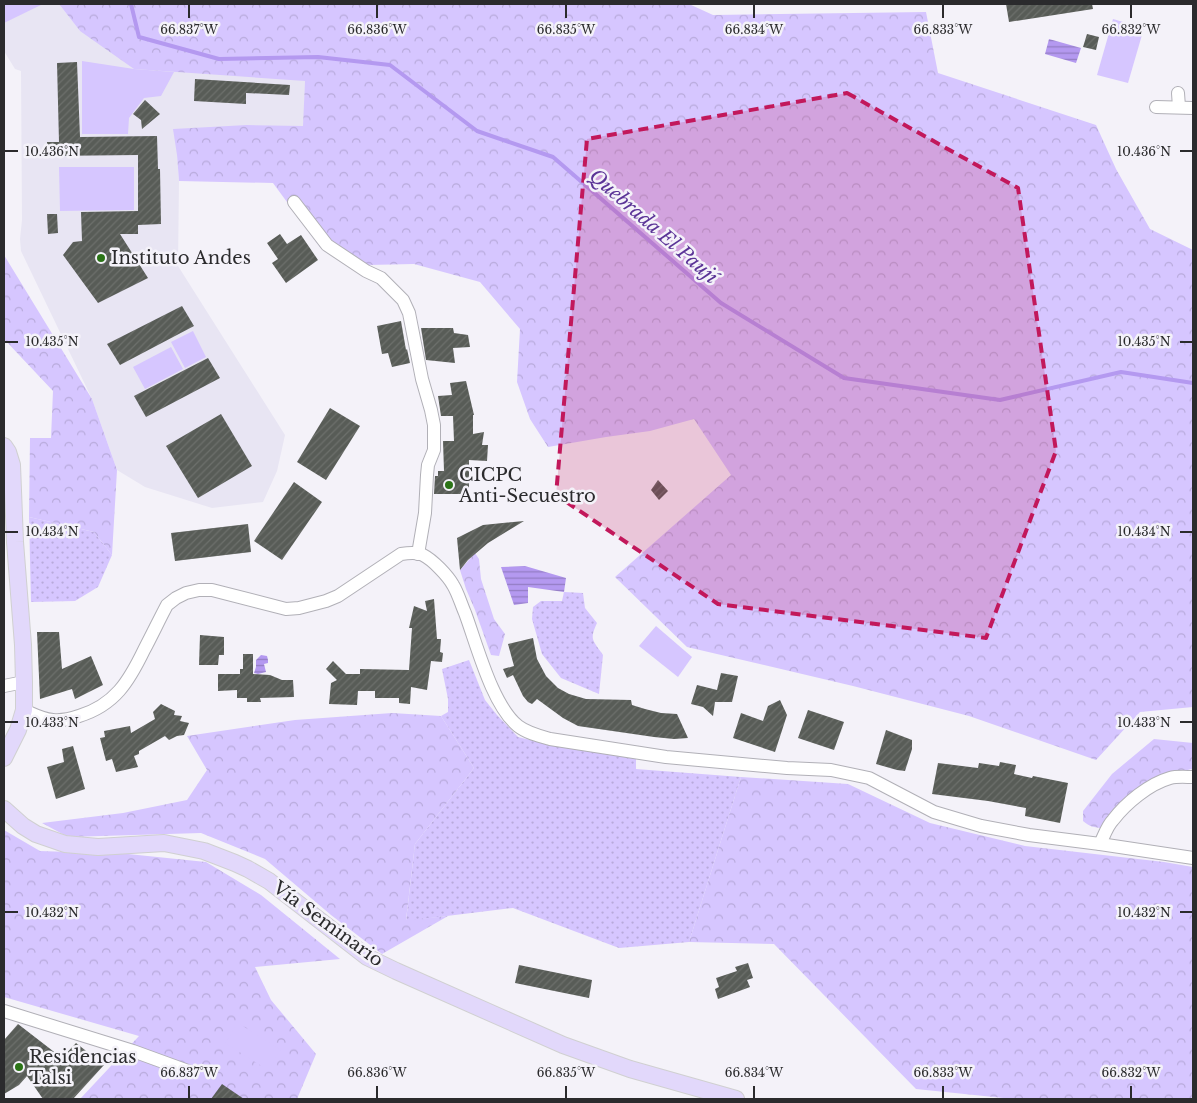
<svg xmlns="http://www.w3.org/2000/svg" width="1197" height="1103" font-family="'Libre Baskerville',serif">
<defs>
<pattern id="grass-dots" width="8" height="8" patternUnits="userSpaceOnUse" patternTransform="scale(1.25)"><rect width="8" height="8" fill="#d6c6ff"/><path d="M2 2h.1M6 6h.1" fill="none" stroke="#b8aadb" stroke-width="1.8" stroke-linecap="round"/></pattern>
<pattern id="forest-crowns" width="20" height="18" patternUnits="userSpaceOnUse" patternTransform="scale(1.25)"><rect width="20" height="18" fill="#d6c6ff"/><path d="M2 6a3 3 0 1 1 6 0M12 15a3 3 0 1 1 6 0" fill="none" stroke="#b8aadb"/></pattern>
<pattern id="water-rules" width="6" height="5" patternUnits="userSpaceOnUse" patternTransform="scale(1.25)"><rect width="6" height="5" fill="#b499f0"/><path d="M0 2.5h6" fill="none" stroke="#937dc3"/></pattern>
<pattern id="building-hatch" width="6" height="6" patternUnits="userSpaceOnUse" patternTransform="scale(1.25)"><rect width="6" height="6" fill="#585c57"/><path d="M-1 1l2-2M0 6l6-6M5 7l2-2" fill="none" stroke="#6d706c"/></pattern>
</defs>
<rect width="100%" height="100%" fill="#f4f2f9"/>
<!-- built -->
<polygon fill="#e8e5f3" points="4,4 59,4 80,31 305,81 304,126 265,126 177,155 179,181 178,266 285,435 277,471 263,502 212,508 145,487 117,470 92,399 21,251 20,239 22,220 21,71 15,69 4,51"/>
<!-- grass -->
<g fill="url(#grass-dots)">
<polygon points="29,517 94,532 112,555 98,587 75,601 31,602"/>
<path d="M564,592L583,593L585,608L597,623C589,640 593,640 603,655L599,694L561,678L542,654L532,619L533,607L541,601H562Z"/>
<polygon points="469,660 485,700 497,715 518,737 526,739 636,756 636,769 741,777 689,942 619,948 513,908 406,921 415,844 474,768 441,716 448,712 448,699 442,669"/>
</g>
<!-- forest -->
<g fill="url(#forest-crowns)">
<polygon points="59,4 689,4 713,15 926,12 938,73 1096,125 1116,169 1150,229 1193,250 1193,707 1140,712 1096,760 969,716 853,686 687,647 615,577 731,475 694,419 650,431 606,437 548,447 530,419 517,382 520,329 480,282 414,264 368,265 320,247 273,183 179,181 177,155 173,129 247,125 303,126 305,81 134,69 80,31"/>
<polygon points="4,255 92,399 117,470 112,555 94,532 29,517 30,438 51,438 53,391 4,339"/>
<polygon points="475,553 479,559 481,579 494,619 505,634 499,656 491,655 475,610 466,589 460,570"/>
<polygon points="392,713 441,716 474,768 415,844 406,920 448,916 382,954 331,915 265,859 201,833 68,837 42,823 123,813 187,800 207,770 187,736 295,720"/>
<path d="M1154,739L1193,743V770L1191,769L1155,780L1103,828C1094,828 1089,826 1083,821V811L1112,774Z"/>
<polygon points="741,777 848,784 930,823 1025,846 1164,862 1193,867 1193,1099 1013,1099 916,1089 774,944 689,942"/>
<polygon points="4,830 40,851 128,854 206,862 261,895 340,959 255,967 271,1000 316,1054 297,1099 80,1099 139,1036 4,997"/>
</g>
<!-- park -->
<g fill="#d6c6ff">
<polygon points="4,4 43,4 4,23"/>
<polygon points="1113,19 1144,28 1128,83 1097,75"/>
<polygon points="82,61 134,69 174,72 161,96 144,98 129,118 128,134 82,134"/>
<polygon points="59,167 134,167 134,210 60,211"/>
<polygon points="193,331 206,357 185,368 171,342"/>
<polygon points="171,347 183,369 145,389 133,367"/>
<polygon points="656,626 692,657 678,677 639,646"/>
<polygon points="238,1023 281,1050 268,1070 225,1043"/>
</g>
<!-- water -->
<g fill="url(#water-rules)">
<polygon points="1049,39 1081,48 1076,63 1045,54"/>
<polygon points="525,566 566,578 564,592 528,587 528,603 514,605 501,567"/>
<polygon points="261,655 267,656 268,660 268,663 264,664 266,672 258,674 254,673 256,667 256,660"/>
</g>
<g fill="none" stroke-linecap="round" stroke-linejoin="round">
<!-- stream -->
<polyline stroke="#b499f0" stroke-width="4" points="131,4 139,37 219,59 318,57 390,65 477,131 553,157 721,303 844,378 1000,400 1121,372 1193,383"/>
</g>
<!-- building -->
<g fill="url(#building-hatch)">
<polygon points="1006,4 1092,4 1093,9 1009,22"/>
<polygon points="1087,34 1099,37 1096,50 1083,47"/>
<polygon points="77,62 80,137 157,136 158,169 160,169 161,224 138,225 138,234 120,234 148,278 98,303 63,255 73,242 82,241 81,212 138,211 138,155 47,156 43,148 47,146 47,142 59,142 57,63"/>
<polygon points="195,79 290,85 289,95 246,93 246,104 194,101"/>
<polygon points="145,100 160,114 142,129 141,120 133,114"/>
<polygon points="47,214 57,214 58,233 48,234"/>
<polygon points="280,234 287,244 301,235 318,260 286,283 272,263 278,259 267,243"/>
<polygon points="182,306 194,326 120,365 107,344"/>
<polygon points="401,321 406,350 407,349 410,363 392,367 388,353 382,354 377,326"/>
<polygon points="421,328 453,328 454,333 468,335 470,347 453,348 455,363 426,360"/>
<polygon points="208,358 220,378 146,417 134,396"/>
<polygon points="466,381 474,415 473,415 473,434 484,432 482,445 488,445 487,461 469,460 469,494 434,494 435,476 438,476 438,471 444,471 443,441 454,441 453,416 441,416 438,396 452,395 450,383"/>
<polygon points="330,408 360,426 326,480 297,462"/>
<polygon points="221,414 252,466 198,498 166,446"/>
<polygon points="658,480 668,491 659,500 651,490"/>
<polygon points="294,482 322,502 282,560 254,541"/>
<polygon points="524,521 488,543 468,560 460,570 457,538 483,525"/>
<polygon points="248,524 251,552 175,561 171,533"/>
<polygon points="434,599 437,639 441,639 440,652 443,653 442,662 431,661 427,690 411,687 410,704 399,703 399,698 375,698 375,691 358,691 357,705 329,704 331,683 337,680 326,669 333,661 346,674 360,674 360,669 409,670 412,628 409,628 414,606 427,611 425,601"/>
<polygon points="37,632 59,632 62,669 91,656 103,685 75,699 72,689 40,699"/>
<polygon points="200,635 224,637 224,655 219,655 218,665 199,665"/>
<polygon points="533,638 537,659 546,676 558,688 569,694 586,699 631,700 632,705 645,709 661,713 677,714 688,738 674,739 654,737 578,726 563,718 537,699 532,704 528,702 523,696 513,675 507,678 503,669 514,666 508,644"/>
<polygon points="243,654 253,654 253,674 270,675 282,680 293,680 294,697 260,698 261,702 247,702 247,698 237,698 237,690 218,691 218,674 240,674 240,669 243,669"/>
<polygon points="721,673 738,676 732,702 715,702 713,716 703,707 691,704 697,685 717,690"/>
<polygon points="780,700 787,715 775,752 733,738 741,713 763,721 768,706"/>
<polygon points="161,704 175,711 174,715 182,716 180,721 189,723 184,735 177,736 169,740 165,736 139,751 139,754 134,756 138,767 116,772 112,759 106,761 100,738 105,737 104,731 130,726 131,733 155,719 153,712"/>
<polygon points="808,710 844,722 834,750 798,738"/>
<polygon points="886,730 912,740 912,749 905,771 897,770 876,764"/>
<polygon points="73,746 85,789 56,799 47,767 64,762 62,749"/>
<polygon points="1000,762 1016,765 1014,774 1032,778 1033,776 1068,783 1060,823 1025,816 1026,808 988,801 932,794 938,763 978,768 979,763 999,766"/>
<polygon points="748,963 753,978 747,980 750,987 718,999 715,989 719,987 716,978 737,971 735,967"/>
<polygon points="519,965 592,980 589,998 515,983"/>
<polygon points="18,1024 62,1058 76,1043 104,1065 73,1099 43,1099 27,1076 19,1085 4,1094 4,1040"/>
<polygon points="222,1084 244,1099 211,1099"/>
</g>
<g fill="none" stroke-linecap="round" stroke-linejoin="round">
<!-- minor casing -->
<g stroke="#b1b0b7" stroke-width="14">
<g id="minor">
<polyline points="1178,93 1179,107"/>
<polyline points="1156,107 1193,108"/>
<polyline points="294,202 327,245 366,271 381,278 403,300 409,313 422,379 431,410 434,425 434,450 428,465 427,475 425,513 418,554"/>
<polyline points="4,686 24,682"/>
<path d="M24,710C33,714 42,719 53,720C62,721 70,719 79,716C115,705 129,681 144,650C152,635 159,620 167,605L176,598L186,593L199,590H212L286,609L299,608L326,601L338,596L401,554C408,553 417,552 423,555C433,560 448,576 453,585C458,593 461,604 465,613C477,645 492,705 518,726C527,733 539,736 550,739L666,757L787,768L831,770L869,778L934,812L981,826L1029,835L1100,844L1193,858"/>
<path d="M1100,844C1104,836 1107,826 1113,820C1126,803 1149,784 1170,778C1177,776 1186,777 1193,777"/>
<polyline points="4,1011 133,1051 188,1071"/>
</g>
</g>
<!-- major casing -->
<g stroke="#d0d0d1" stroke-width="18">
<g id="major">
<polyline points="4,446 8,452 12,465 15,542 23,645 24,682 24,710 18,730 4,758"/>
<polyline points="4,809 23,826 36,834 65,844 98,847 164,843 204,851 235,863 248,869 269,881 367,957 396,971 563,1045 630,1069 736,1099"/>
</g>
</g>
<!-- minor -->
<use href="#minor" stroke="#fff" stroke-width="12"/>
<!-- major -->
<use href="#major" stroke="#e2d8fb" stroke-width="16"/>
</g>
<!-- marked area -->
<path fill="#c2185b" fill-opacity="0.2" stroke="#c2185b" stroke-width="4" stroke-dasharray="10 6" stroke-linejoin="round" d="M847,93L1018,188L1056,451L986,638L718,604L556,495L587,139Z"/>
<!-- ticks -->
<path fill="none" stroke="#2b2b2d" stroke-width="2" d="M189,5V18M377,5V18M566,5V18M754,5V18M943,5V18M1131,5V18M5,151H18M1180,151H1192M5,342H18M1180,342H1192M5,532H18M1180,532H1192M5,722H18M1180,722H1192M5,912H18M1180,912H1192M189,1086V1098M377,1086V1098M566,1086V1098M754,1086V1098M943,1086V1098M1131,1086V1098"/>
<!-- markers -->
<g fill="#2b7417" stroke="#f4f2f9" stroke-width="2">
<circle cx="101" cy="258" r="5"/>
<circle cx="449" cy="485" r="5"/>
<circle cx="19" cy="1067" r="5"/>
</g>
<g text-anchor="middle" stroke-width="5" stroke-linejoin="round" paint-order="stroke">
<!-- poi labels -->
<g font-size="18" fill="#2b2b2d" stroke="#f4f2f9" text-anchor="start">
<text x="111" y="264">Instituto Andes</text>
<text x="459" y="481">CICPC<tspan x="459" dy="21">Anti-Secuestro</tspan></text>
<text x="29" y="1063">Residencias<tspan x="29" dy="21">Talsi</tspan></text>
</g>
<!-- street labels -->
<g font-size="18" fill="#2b2b2d" stroke="#f4f2f9">
<text transform="translate(328 924) rotate(36)" y="6">Vía Seminario</text>
</g>
<!-- water labels -->
<g font-size="19" font-style="italic" fill="#5b3497" stroke="#f4f2f9">
<text transform="translate(654 226) rotate(41)" y="7">Quebrada El Paují</text>
</g>
</g>
<g font-size="12" text-anchor="middle" fill="#2b2b2d" stroke="#f4f2f9" stroke-width="5" stroke-linejoin="round" paint-order="stroke">
<text x="189" y="34">66.837°W</text>
<text x="377" y="34">66.836°W</text>
<text x="566" y="34">66.835°W</text>
<text x="754" y="34">66.834°W</text>
<text x="943" y="34">66.833°W</text>
<text x="1131" y="34">66.832°W</text>
<text x="52" y="156">10.436°N</text>
<text x="1144" y="156">10.436°N</text>
<text x="52" y="346">10.435°N</text>
<text x="1144" y="346">10.435°N</text>
<text x="52" y="536">10.434°N</text>
<text x="1144" y="536">10.434°N</text>
<text x="52" y="727">10.433°N</text>
<text x="1144" y="727">10.433°N</text>
<text x="52" y="917">10.432°N</text>
<text x="1144" y="917">10.432°N</text>
<text x="189" y="1077">66.837°W</text>
<text x="377" y="1077">66.836°W</text>
<text x="566" y="1077">66.835°W</text>
<text x="754" y="1077">66.834°W</text>
<text x="943" y="1077">66.833°W</text>
<text x="1131" y="1077">66.832°W</text>
</g>
<!-- border -->
<rect width="1197" height="1103" fill="none" stroke="#2b2b2d" stroke-width="10"/>
</svg>
